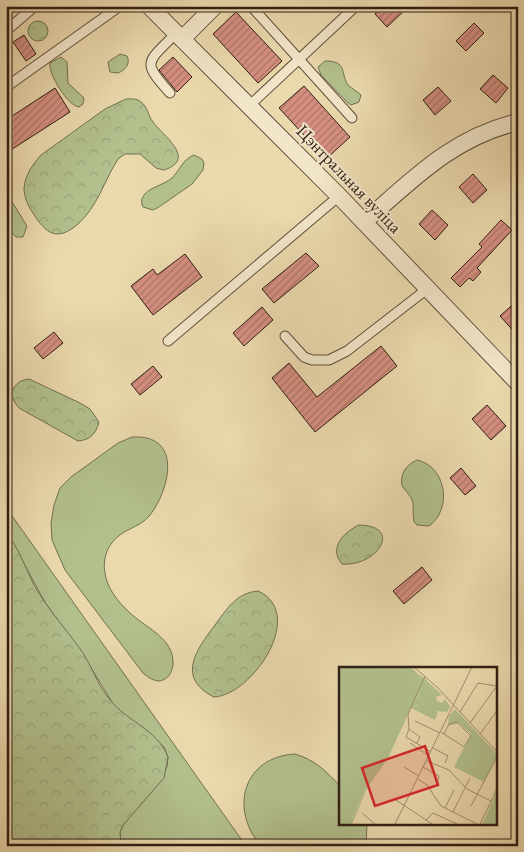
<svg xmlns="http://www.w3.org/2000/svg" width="524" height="852" font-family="'EB Garamond',serif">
<defs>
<pattern id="forest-crowns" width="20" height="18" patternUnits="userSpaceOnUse" patternTransform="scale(1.25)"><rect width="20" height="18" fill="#b2c08e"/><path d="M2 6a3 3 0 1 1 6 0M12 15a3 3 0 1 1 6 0" fill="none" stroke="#99a579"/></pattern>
<pattern id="building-hatch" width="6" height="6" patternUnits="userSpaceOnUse" patternTransform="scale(1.25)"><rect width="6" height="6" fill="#d58f81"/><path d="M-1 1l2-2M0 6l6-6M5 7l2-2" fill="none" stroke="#ad7468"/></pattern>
</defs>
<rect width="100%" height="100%" fill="#ebd9ae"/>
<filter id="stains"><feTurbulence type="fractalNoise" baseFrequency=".004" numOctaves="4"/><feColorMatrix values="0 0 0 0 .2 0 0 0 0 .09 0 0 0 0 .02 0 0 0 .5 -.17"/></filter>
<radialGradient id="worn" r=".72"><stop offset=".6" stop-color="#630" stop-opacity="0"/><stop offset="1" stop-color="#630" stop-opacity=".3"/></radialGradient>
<!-- green -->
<g fill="#b2c08e" stroke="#717050">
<path d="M120,54L127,56C131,64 125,70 118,73L110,72L108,62Z"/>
<path d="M61,57L67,62L68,83L84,98L83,104L79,107C68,106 48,74 50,63Z"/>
<path d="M325,61C348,61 340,73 348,85C352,89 357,91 361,95L359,102L351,105L347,102L321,75L318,67Z"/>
<path d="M194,155L202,159L204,163L203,170L192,184L159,207L153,210L143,207C141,202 141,200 144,195C150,187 164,185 172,178C180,170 183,159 194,155Z"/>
<polygon points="6,192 27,226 23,237 16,237 6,227"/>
<path d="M132,437C183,434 170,489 150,515C139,529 122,528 111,544C105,552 103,564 105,573C107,588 118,602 129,612C144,627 175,638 173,665C172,671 170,677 163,680C156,683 149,678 143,673L65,570L52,540L51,523L54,505L60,488L71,477L118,443Z"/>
<path d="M417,460C446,466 453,509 429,526L417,525L414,522C411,500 418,505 402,486C400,473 406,465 417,460Z"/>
<polygon points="6,510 10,513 246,846 121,846 120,832 123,825 167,767 168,757 164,747 147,731 124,716 115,707 82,653 46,604 6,531"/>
<path d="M295,754C315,760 326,771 340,786V823H367L366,846H261C229,809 243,757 295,754Z"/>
</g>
<!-- forest -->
<g fill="url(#forest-crowns)" stroke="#717050">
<circle cx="38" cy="31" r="10"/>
<path d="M126,99C131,99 137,98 141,102C148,107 148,116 153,122C162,135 198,159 164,170L156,168L140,154H125L118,159C104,181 98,206 78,224C57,242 46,234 33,213C28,206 24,197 24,188C25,175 33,164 41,155L105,109Z"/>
<path d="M29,379L80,403L90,409L99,422C96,434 90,440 78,441L19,408C7,395 12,381 29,379Z"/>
<path d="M359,525C404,526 377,567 342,564C328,548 344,532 359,525Z"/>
<path d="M6,531C18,548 25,566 34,585C48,610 67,630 83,653C92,667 97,683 107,696C124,721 157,728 168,757L164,778L123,825L120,832L121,846H6Z"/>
<path d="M258,591C307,613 253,695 214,697C176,678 196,650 215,625C227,609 236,593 258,591Z"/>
</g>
<!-- building -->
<g fill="url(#building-hatch)" stroke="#301f12">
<polygon points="384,6 409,6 387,27 375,14"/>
<polygon points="236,12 282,61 258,83 213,34"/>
<polygon points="474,23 484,33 466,51 456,41"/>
<polygon points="24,35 36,54 26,61 13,42"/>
<polygon points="173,57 192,77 177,92 159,70"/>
<polygon points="493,75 508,88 496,103 480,89"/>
<polygon points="304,86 350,137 326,159 279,108"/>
<polygon points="438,87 451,101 435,115 423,100"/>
<polygon points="55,88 70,112 6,153 6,120"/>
<polygon points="473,174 487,190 473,203 459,187"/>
<polygon points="432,210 448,225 435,240 419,224"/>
<polygon points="501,220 512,230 477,268 481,272 473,281 469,278 460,287 451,278 482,247 479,244"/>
<polygon points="306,253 319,266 274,303 262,289"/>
<polygon points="185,254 202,277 153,315 131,286 153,269 157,275"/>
<polygon points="518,300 518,336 500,316"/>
<polygon points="262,307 273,320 244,346 233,333"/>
<polygon points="54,332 63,343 43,359 34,348"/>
<polygon points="381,346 397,366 315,432 272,378 289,363 317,397"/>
<polygon points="153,366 162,377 140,395 131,384"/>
<polygon points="487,405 506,426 491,440 472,419"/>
<polygon points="461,468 476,486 465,495 450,478"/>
<polygon points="422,567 432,580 404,604 393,591"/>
</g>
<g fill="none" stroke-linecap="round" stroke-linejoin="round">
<!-- lane casing -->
<g stroke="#5f4e39" stroke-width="11">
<g id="lane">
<polyline points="251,6 352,118"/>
<polyline points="6,31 35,6"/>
<polyline points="6,87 120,6"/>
<path d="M170,93C140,60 148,63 176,33"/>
<polyline points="249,106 356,6"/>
<polyline points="285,336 304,357 312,360 329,360 347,351 427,289"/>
<polyline points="168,341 339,196"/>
</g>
</g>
<!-- street casing -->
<g stroke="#5f4e39" stroke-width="18">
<g id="street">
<polyline points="149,6 339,196 518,383"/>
<polyline points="182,39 215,6"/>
<path d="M364,222C412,180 453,137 518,122"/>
</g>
</g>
<!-- lane -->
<use href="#lane" stroke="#f2e6ca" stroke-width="9"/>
<!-- street -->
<use href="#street" stroke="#f2e6ca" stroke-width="16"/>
</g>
<g text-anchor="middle" stroke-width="4" stroke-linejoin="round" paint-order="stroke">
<!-- street labels -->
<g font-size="18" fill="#301f12" stroke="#f2e6ca">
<text transform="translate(349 179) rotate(46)" y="6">Цэнтральная вуліца</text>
</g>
</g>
<!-- overview -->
<g transform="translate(339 667)">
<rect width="158" height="158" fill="#ebd9ae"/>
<path d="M81,8L88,13L77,31L76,40L80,37V45L72,41L48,93L28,121L13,157V151L28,120L26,111L35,110L46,94ZM116,42L157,86V93L145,115L115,100L132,67L120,56L109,59L110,49Z" fill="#b2c08e"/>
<path d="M0,0H72L82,10L48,92L35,110L26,111L28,120L13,150V157H0ZM87,13L103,28L97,30L98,34L103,36L106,32L111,40L108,45L99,44L96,53L80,45V37L73,40ZM123,50L157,87V92L121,55ZM157,126V157H143L146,151Z" fill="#b2c08e"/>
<path fill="none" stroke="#a08f70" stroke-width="1" d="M75,0L98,20L158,85M86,9L69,47L70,62L67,70L92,85M121,45L139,16L158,19M76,54L101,66M131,56L158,19M70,62L81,70L77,77M102,65L105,67L110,57L118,55L132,69L125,80L105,67M141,67L158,44M71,76L90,89M94,81L109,89L106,96M88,94L110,103L128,122L152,134M65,100L80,109M84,100L100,109L99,114M79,112L88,118L102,139L138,157M57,133L93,157M132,139L157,92M106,141L115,123M114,145L131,111M23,146L36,157M87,153L94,146L118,157M56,157L133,0M141,157L158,122"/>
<path fill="#d62828" fill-opacity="0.15" stroke="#d62828" stroke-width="2.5" d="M86,79L99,118L36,139L23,101Z"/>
<rect width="158" height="158" fill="none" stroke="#301f12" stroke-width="2.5"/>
</g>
<!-- margin -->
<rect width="524" height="852" fill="none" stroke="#ebd9ae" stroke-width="25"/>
<rect x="8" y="8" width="509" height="837" fill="none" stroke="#301f12" stroke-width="2.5"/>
<rect x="12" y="12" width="499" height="827" fill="none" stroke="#301f12"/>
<rect width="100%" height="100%" filter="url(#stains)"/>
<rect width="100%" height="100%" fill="url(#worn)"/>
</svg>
